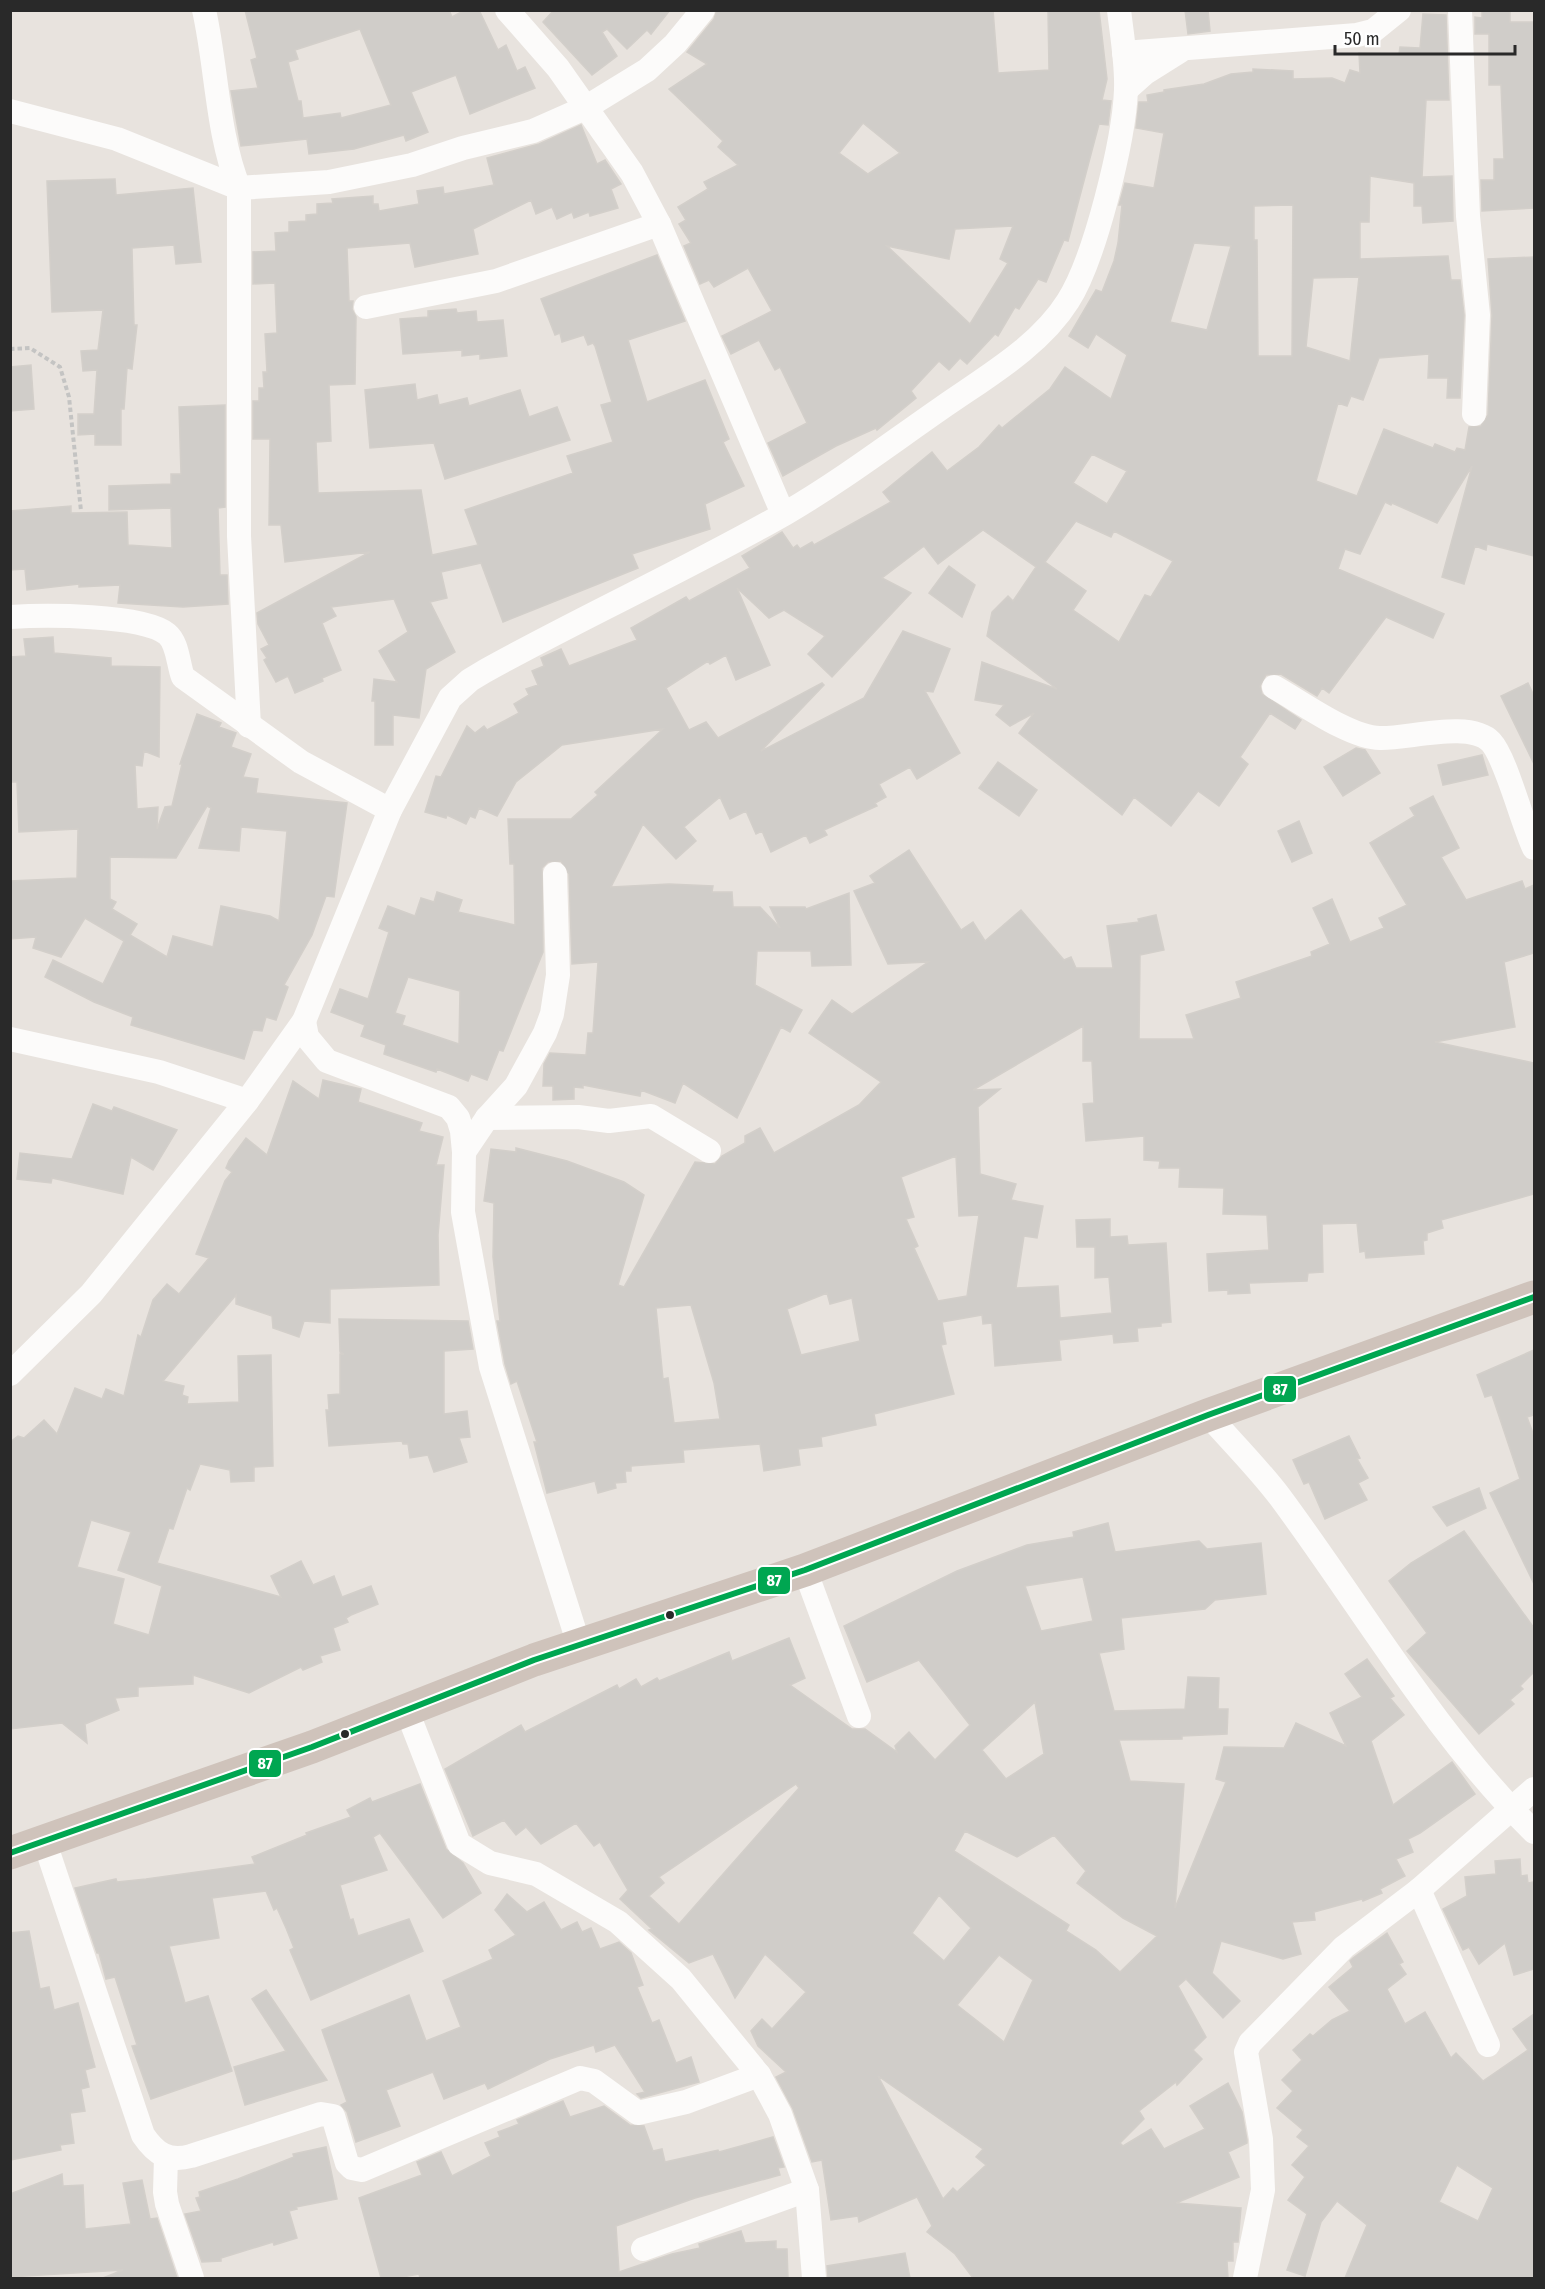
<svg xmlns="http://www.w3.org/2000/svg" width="1545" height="2289" font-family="'Fira Sans Condensed',sans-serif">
<rect width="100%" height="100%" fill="#e8e3de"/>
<!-- building -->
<g fill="#d0cdc9" stroke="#d3cfca" stroke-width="1.5" fill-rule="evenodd">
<path d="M245,10H449L452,17L465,10H479L498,50L506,45L517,71L525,67L535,88L470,114L456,75L411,92L428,132L406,141L404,135L354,149L309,154L307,139L241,146L231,91L258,88L251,60L257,58ZM360,29L391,105L341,118L340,113L303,118L301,101H298L288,62L298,59L295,50Z"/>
<polygon points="554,10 670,10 651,34 647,30 627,49 607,29 602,32 617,56 592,75 543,22"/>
<path d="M717,10H993L998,73L1049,70L1048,10H1099L1107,79L1102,100L1111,101L1108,125L1099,124L1068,241L1064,240L1046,282L1038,279L1019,309L1015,307L998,336L995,334L967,364L960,358L949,370L939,361L911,391L916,398L877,430L876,428L836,446L783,476L768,443L807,423L780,367L775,370L759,340L731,354L722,336L772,311L748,268L714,287L709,280L700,284L684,246L691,243L679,224L686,220L678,207L708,189L704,182L738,165L718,147L723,141L669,89L707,64L687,52L714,19ZM863,123L900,153L868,174L839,153ZM1013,226L1000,259L1008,263L970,324L887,246L949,259L955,229Z"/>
<polygon points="1185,10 1208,10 1210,31 1188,34"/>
<polygon points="1482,10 1510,10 1510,22 1533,22 1534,208 1482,211 1481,180 1494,180 1494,159 1504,159 1501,85 1489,85 1489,34 1475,34 1475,17 1482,18"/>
<path d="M1423,14L1446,15L1449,100H1426L1422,177L1452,176L1453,221L1423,223L1422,206H1414V183L1370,176L1369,222H1360V259L1448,256L1451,280H1460L1464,315L1460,398H1447L1448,378H1428L1429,354L1379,358L1363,400L1351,396L1347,406L1338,403L1316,481L1357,496L1384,429L1433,448L1435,444L1455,452L1457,448L1465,450L1469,427L1481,426L1488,415L1492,315L1488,259L1534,257V556L1487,544L1486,550L1475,546L1464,584L1442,577L1472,466L1437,523L1392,503L1391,505L1385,502L1360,554L1345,549L1338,569L1444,614L1433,638L1386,617L1329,693L1322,688L1317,696L1281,674L1266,675L1260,686L1262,694L1301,720L1295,729L1270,713L1240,757L1248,764L1219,806L1198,791L1171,826L1134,797L1122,815L1019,733L1034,713L1010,726L996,715L1004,705L975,700L982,662L1057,689L987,636L992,612L1008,596L1013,601L1036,567L983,530L938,564L924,546L882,578L911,593L832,677L808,654L825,636L784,610L769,618L737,588L770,665L736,680L726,655L710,664L708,661L666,688L689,730L706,722L718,738L822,683L824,685L761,751L864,698L903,631L950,649L933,692L925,691L960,753L917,779L910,767L879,784L886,797L875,803L877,806L824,830L827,835L810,843L806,835L771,852L762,831L756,834L746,811L730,819L720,797L684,827L696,841L676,859L643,824L611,887L669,884L713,886L712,892H732L733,907H760L780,928L770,907H805L806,909L849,893L851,965L812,966L811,951H757L755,985L802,1010L790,1032L781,1027L737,1118L683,1083L675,1103L641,1090L640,1096L583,1085V1088L574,1087V1099L553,1100V1086H543L544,1064L550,1053L586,1055L588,1033H593L598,962L572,964L569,874L561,861L548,862L542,868L543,952L503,1051L499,1050L487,1080L471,1074L468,1081L437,1069L436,1072L384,1054L386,1045L361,1036L365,1025L331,1012L340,989L368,999L389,932L379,928L388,906L415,916L421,898L434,902L437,892L462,900L458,912L515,925L514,864H510L508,819H571L598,795L595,792L663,729L562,745L516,782L497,816L479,808L475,818L470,816L466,824L447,815L446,818L425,812L436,776L441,777L467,726L475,733L484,726L487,730L519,713L514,704L529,695L526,689L538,685L532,671L544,666L541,658L561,649L569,666L637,640L631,628L686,597L689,601L750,568L742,556L782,532L793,548L797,545L800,549L812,542L814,545L891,502L883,492L932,452L947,471L979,447L999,425L1002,428L1050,389L1065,367L1111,399L1127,355L1096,334L1088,348L1069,336L1096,290L1102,292L1114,261L1118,243L1122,205H1119L1125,183L1154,188L1164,133L1136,128L1139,102H1148L1147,95L1164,92V90L1204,84L1231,74L1253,72V69L1293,71V79L1332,78L1345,83L1350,70L1360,73L1359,53L1399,54L1400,47L1420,48ZM1293,205L1292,356H1258L1257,240H1254V206ZM1194,243L1231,246L1207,330L1170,322ZM1359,277L1350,361L1306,347L1313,278ZM1092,454L1127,471L1107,504L1073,483ZM1076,521L1111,537L1114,531L1173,561L1151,597L1145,595L1119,642L1073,610L1086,591L1045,562ZM408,977L460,991L459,1044L402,1025L405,1016L395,1013Z"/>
<polygon points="581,125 597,164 605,160 621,184 611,189 618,208 590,216 589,212 574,218 572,212 557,219 552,207 536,214 531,200 473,229 478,254 415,267 410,243 347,248 349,301 353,301 352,309 356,317 355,384 329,385 331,441 316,442 318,493 421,490 432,555 478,545 465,510 573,473 567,456 613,442 601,405 612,402 595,346 593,343 588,345 584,335 562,342 560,333 555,335 541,299 657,255 685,321 628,340 647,402 705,380 729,439 723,442 744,486 705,504 710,529 632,554 638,568 503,622 481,563 441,572 447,598 430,602 455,652 426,669 419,718 393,715 393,745 375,745 375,701 372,701 374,679 397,682 379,651 408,632 394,599 331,607 336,616 322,623 341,670 322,678 323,681 295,693 288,676 276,682 264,660 267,658 261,649 269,645 258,624 257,613 370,552 285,562 281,525 269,525 270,439 253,439 253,401 259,401 259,388 264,388 263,372 267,372 265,334 277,333 275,283 253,284 253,252 276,251 275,233 289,232 289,222 306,221 306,215 317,214 317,204 333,203 332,199 373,196 373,204 378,204 379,211 419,204 417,191 443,187 444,194 494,185 487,158 539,144"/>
<polygon points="115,179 116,195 193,188 201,262 176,264 174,245 132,248 134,325 137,325 132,369 127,368 124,409 121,409 121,445 95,445 95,434 78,435 78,414 94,414 97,370 83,371 81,351 98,350 103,310 52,312 47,181"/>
<polygon points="456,309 457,313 476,311 477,322 503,320 507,356 480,359 480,354 462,356 462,350 403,354 400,319 428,317 428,311"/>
<polygon points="31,365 34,409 10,411 10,367"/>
<polygon points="415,384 417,400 437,395 439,405 467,398 469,406 520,390 529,417 557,407 570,440 445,479 434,443 370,448 365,390"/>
<polygon points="225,405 225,507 218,508 220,575 227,575 228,604 183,607 118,603 120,585 79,587 79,584 27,590 25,569 10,570 10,511 71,506 71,513 127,512 128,545 172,548 171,508 109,510 109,486 171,484 171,474 181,474 179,407"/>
<polygon points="949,566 975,585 962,617 929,593"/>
<path d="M53,637L54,653L111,658V666L160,667L159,757L144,751L142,766L135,765L137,809L158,807L157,829L165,807L172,806L182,764H180L197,714L221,723L219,727L236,733L231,747L251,754L243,777L258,779L256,793L347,803L334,897L326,896L312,935L284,985L288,987L276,1020L266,1017L262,1031L253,1030L244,1059L131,1025L133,1017L94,1002L45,977L53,960L103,984L124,941L85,918L61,957L33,948L36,937L10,939V881L77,878L78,829L19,832L17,782H10V657L26,656L24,639ZM207,806L211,808L199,848L239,851L241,827L287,831L279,921L270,916L221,906L213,947L173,936L167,957L130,935L137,924L112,909L116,902L110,899V857L176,858Z"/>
<polygon points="1528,683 1534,696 1534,764 1501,696"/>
<polygon points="1356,748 1365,750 1380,773 1343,796 1324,767"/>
<polygon points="1482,755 1488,775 1443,785 1438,765"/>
<polygon points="998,762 1037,790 1019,816 979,788"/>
<path d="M1433,796L1459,848L1441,857L1466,900L1522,881L1525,889L1534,885V953L1504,962L1515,1027L1435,1042L1534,1063V1194L1441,1220L1443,1228L1427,1233V1240L1423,1241L1424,1254L1366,1258L1365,1251L1360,1252L1357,1223L1322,1224L1323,1272L1308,1273L1307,1281L1249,1283L1250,1293L1228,1294V1290L1209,1291L1207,1254L1269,1250L1267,1215L1223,1214L1224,1188L1179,1187L1180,1168H1159L1160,1161L1144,1160V1136L1086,1141L1083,1104L1094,1103L1092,1061H1083V1026L973,1090L1000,1089L978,1107L980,1174L1016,1184L1011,1200L1043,1206L1037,1238L1024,1236L1016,1288L1058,1286L1060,1318L1112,1313L1109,1277L1095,1278V1247H1077L1076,1220L1110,1219V1237L1127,1236L1128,1245L1166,1243L1171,1322L1161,1323V1326L1137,1328L1138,1341L1114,1343L1113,1334L1059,1340L1061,1360L995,1366L992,1323L983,1324L982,1315L942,1322L946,1344L941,1345L954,1394L874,1414L876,1425L821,1437L822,1446L798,1449L800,1465L764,1471L760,1444L683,1450L684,1462L631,1466V1471H625L626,1482L615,1483L616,1488L598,1493L595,1481L547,1493L534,1442H537L517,1381L511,1384L505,1364L497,1321H500L493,1257L494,1203L484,1201L491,1149L516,1152V1148L567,1161L624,1182L644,1195L618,1285L624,1287L695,1162L715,1164L722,1156L745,1143V1136L760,1128L774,1153L859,1105L881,1082L809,1033L832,1000L852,1014L928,962L888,964L854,891L875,883L870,876L909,850L961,930L973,922L985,941L1021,910L1064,960L1071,957L1076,968H1113L1107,926L1139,922L1138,919L1156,915L1164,950L1140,955L1139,1039H1194L1186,1015L1241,998L1236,982L1312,956L1311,952L1330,944L1313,908L1332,899L1350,942L1384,928L1379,918L1407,905L1370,843L1415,816L1410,808ZM956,1156L959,1216L979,1215L967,1296L938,1301L914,1248L918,1246L906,1219L914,1217L901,1177ZM827,1293L830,1304L852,1298L860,1341L801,1355L787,1309ZM691,1305L714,1383L720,1419L674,1423L668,1378L663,1379L656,1308Z"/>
<polygon points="1299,821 1312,853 1292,862 1278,831"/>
<path d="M323,1080L361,1089L358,1102L422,1123L419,1131L443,1137L436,1165H444L438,1235L439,1285L330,1289V1323L304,1321L299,1337L273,1328L272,1316L236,1304V1295L163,1381L184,1386L182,1395L188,1397L187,1404L239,1402L238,1356L271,1355L273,1466L254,1467V1481L231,1482L230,1470L200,1464L190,1490L187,1488L173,1529L169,1528L157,1563L281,1597L271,1576L301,1561L313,1585L334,1576L342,1597L371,1586L378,1604L351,1615L346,1618L348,1622L333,1628L340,1650L320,1656L322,1662L303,1670L301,1667L249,1693L193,1675V1684L138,1687V1696L115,1698L119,1710L85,1724L87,1743L62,1723L10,1729V1442L18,1436L24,1438L44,1420L57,1434L75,1388L102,1399L106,1389L124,1396L138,1335L141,1337L153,1300L167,1284L179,1294L209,1258L196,1254L225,1181L232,1172L226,1168L229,1161L246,1138L267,1155L293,1081L319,1099ZM91,1520L131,1532L118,1570L162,1586L149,1635L113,1624L124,1579L77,1567Z"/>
<polygon points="93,1104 112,1111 114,1107 177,1130 153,1170 131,1157 123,1194 52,1178 51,1183 17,1179 20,1153 72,1159"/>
<polygon points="339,1319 468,1321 473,1349 444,1351 444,1414 467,1411 470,1437 459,1438 467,1462 434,1472 428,1455 410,1458 408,1444 403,1444 402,1441 329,1446 326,1410 329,1410 328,1395 340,1394 340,1354 344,1354 340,1352"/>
<polygon points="1534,1350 1534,1415 1527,1417 1534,1436 1534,1584 1490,1493 1520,1479 1492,1395 1485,1397 1477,1375"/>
<polygon points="1349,1436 1360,1458 1357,1459 1368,1478 1358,1483 1367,1500 1325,1519 1309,1482 1304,1484 1293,1460"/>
<polygon points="1479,1488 1486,1508 1447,1526 1433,1507"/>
<path d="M1108,1523L1115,1552L1199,1541L1207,1549L1261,1543L1266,1594L1215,1600L1205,1609L1121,1618L1124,1649L1099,1653L1114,1711L1185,1709L1188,1677L1219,1678L1218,1709H1228L1227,1734L1182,1736V1739L1119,1740L1130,1781L1184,1784L1175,1908L1226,1782L1216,1779L1224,1747L1284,1748L1296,1723L1346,1746L1330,1713L1362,1697L1345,1674L1367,1659L1394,1696L1390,1698L1404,1715L1371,1741L1393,1805L1452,1762L1475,1794L1420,1833L1408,1839L1413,1852L1396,1859L1405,1876L1380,1889L1382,1893L1363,1901L1362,1899L1314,1912L1315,1920L1292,1922L1301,1954L1283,1959L1221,1941L1212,1973L1240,2001L1223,2018L1186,1979L1178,1986L1206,2037L1193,2050L1202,2059L1177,2085L1176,2082L1139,2111L1144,2119L1120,2143L1123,2146L1151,2129L1164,2149L1205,2129L1190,2106L1228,2083L1242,2112L1247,2140V2143L1228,2152L1239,2177L1176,2203L1241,2208L1238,2242H1233V2261H1227L1228,2278H973L955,2254L927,2232L932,2226L917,2197L859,2222L858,2216L831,2220L822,2160L812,2162L793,2109L776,2077L786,2072L758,2046L751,2031L762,2019L772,2029L806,1992L765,1954L735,1998L713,1954L689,1963L649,1930L652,1929L620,1899L628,1890L600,1842L594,1846L576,1823L541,1844L526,1827L516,1835L504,1820L473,1836L445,1769L521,1725L525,1732L617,1685L619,1689L636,1679L641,1687L657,1678L659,1681L729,1652L732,1661L789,1638L805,1678L790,1685L852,1729H865L897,1752L895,1746L909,1732L935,1760L970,1725L919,1660L867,1682L844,1626L957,1571L1027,1545L1074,1537L1073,1532ZM1083,1577L1093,1621L1041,1631L1025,1586ZM1035,1702L1044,1754L1006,1779L982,1750ZM796,1784L799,1788L679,1924L649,1896L664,1883L659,1877ZM965,1831L1017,1857L1054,1835L1086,1871L1077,1883L1123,1918L1157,1936L1120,1972L1096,1950L1066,1931L1069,1925L954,1851ZM939,1895L971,1928L944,1961L912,1933ZM999,1955L1033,1980L1004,2042L957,2005ZM878,2076L983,2149L976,2157L986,2165L957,2192L953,2188L943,2199Z"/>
<polygon points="1464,1531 1534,1628 1534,1672 1520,1686 1523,1689 1510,1700 1514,1704 1479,1734 1407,1651 1427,1633 1389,1581 1411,1563"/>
<polygon points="420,1784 446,1849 463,1863 481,1893 443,1918 380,1833 373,1837 387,1870 340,1885 350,1920 353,1919 358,1936 409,1919 423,1951 311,2000 290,1950 294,1948 286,1928 277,1908 274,1910 266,1891 212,1898 219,1938 169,1946 185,2003 208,1996 232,2071 151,2099 132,2046 137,2045 115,1977 106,1979 99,1953 97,1953 75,1888 116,1879 117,1882 146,1879 255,1864 252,1857 307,1835 306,1833 351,1817 347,1810 370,1798 372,1802"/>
<polygon points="1520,1859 1521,1876 1527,1875 1528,1883 1534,1882 1534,1969 1514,1975 1505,1943 1479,1964 1469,1947 1463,1950 1443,1909 1467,1896 1465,1877 1496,1874 1495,1861"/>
<polygon points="507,1894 527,1912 544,1902 561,1930 577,1922 582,1932 591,1928 600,1949 619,1942 631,1953 643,1985 637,1987 652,2023 659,2020 676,2063 691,2057 699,2082 641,2098 637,2094 645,2092 615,2045 596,2052 594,2045 550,2059 488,2089 485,2083 444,2099 433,2072 386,2090 400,2126 356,2142 347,2112 341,2105 347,2102 322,2030 409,1995 426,2041 461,2027 443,1981 493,1959 489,1950 516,1935 495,1910"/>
<polygon points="29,1931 40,1989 49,1987 54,2010 78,2003 95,2067 85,2070 89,2087 81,2089 85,2111 70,2113 74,2143 60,2145 61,2150 10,2160 10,1933"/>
<path d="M1387,1933L1403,1962L1399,1964L1406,1974L1387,1989L1405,2024L1425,2012L1451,2058L1456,2053L1483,2081L1528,2050L1513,2029L1534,2014V2278H1345L1367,2225L1337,2201L1321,2222L1305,2276L1287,2270L1307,2214L1288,2200L1305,2177L1292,2165L1309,2146L1297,2137L1303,2130L1277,2108L1293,2091L1282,2080L1302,2060L1293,2050L1310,2034L1313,2036L1332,2020L1350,2011L1329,1987L1353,1967L1350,1961L1353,1958ZM1457,2165L1493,2188L1478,2221L1439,2202Z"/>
<polygon points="266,1990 327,2080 245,2105 234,2067 286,2051 252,1999"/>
<polygon points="563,2101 570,2117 604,2106 630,2125 644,2126 653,2151 662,2149 665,2162 718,2150 719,2152 773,2137 784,2167 778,2168 780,2175 695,2198 616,2226 619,2272 672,2254 700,2248 699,2244 741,2231 745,2243 776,2241 776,2249 787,2249 788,2278 420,2278 419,2274 397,2278 381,2278 359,2198 422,2175 417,2162 441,2152 452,2176 491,2156 485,2143 500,2137 498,2132 519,2124 517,2120"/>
<polygon points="326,2147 337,2199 296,2207 297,2209 289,2211 297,2238 274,2245 273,2242 221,2258 221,2261 202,2262 185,2214 201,2211 196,2198 200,2197 199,2192 238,2179 294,2157 293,2154"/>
<polygon points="62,2174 63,2186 83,2185 85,2229 131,2224 123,2183 142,2180 150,2219 157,2218 177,2278 103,2278 123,2270 10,2277 10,2194"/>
<polygon points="905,2253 910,2278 828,2278 827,2266"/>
</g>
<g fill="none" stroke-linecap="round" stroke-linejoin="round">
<!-- path -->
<polyline stroke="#c4c4c3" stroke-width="4" stroke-dasharray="4.5 3" stroke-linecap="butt" points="10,349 30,348 60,367 69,397 81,511"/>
<!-- street -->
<g stroke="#fcfbfa" stroke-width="24">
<path d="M204,10C217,68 217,134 239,188V536L249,726"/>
<polyline points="507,10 558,68 632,173 659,224 783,514"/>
<polyline points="1460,10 1468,216 1478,315 1474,414"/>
<polyline points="1124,53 1357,35 1373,31 1399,10"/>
<polyline points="1126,90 1145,73 1180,51"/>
<polyline points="10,111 117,139 239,188 329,182 412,165 463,148 533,131 585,108 647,70 675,44 703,10"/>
<polyline points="366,307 496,281 659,224"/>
<path d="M10,617C43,615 142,614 167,634C178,643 178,664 183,677L301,762L390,810"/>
<path d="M1274,687C1301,702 1350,738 1380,738C1408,739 1470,720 1491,742C1506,758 1522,823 1534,848"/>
<polyline points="304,1021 307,1037 327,1061 449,1107 458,1118 462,1131 464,1152 463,1212 491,1367 579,1645"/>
<polyline points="10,1039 159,1072 247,1101"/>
<polyline points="487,1118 578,1117 609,1121 651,1116 709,1151"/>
<polyline points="464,1152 487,1118 516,1086 545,1033 552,1014 558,975 555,874"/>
<path d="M10,1374L91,1294L247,1101L304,1021L390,810L450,698L470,680L485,671C584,616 688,569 786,513C841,481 891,443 943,407C986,377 1040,346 1068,301C1095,259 1124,140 1126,90C1127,64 1122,36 1119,10"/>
<path d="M1208,1415C1232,1442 1258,1468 1280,1497C1363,1609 1435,1734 1534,1832"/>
<polyline points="805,1570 859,1716"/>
<polyline points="407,1711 459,1844 490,1863 536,1874 618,1922 681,1979 759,2075 780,2114 807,2190 814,2278"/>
<path d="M44,1840L143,2135C156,2154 168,2162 191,2156L321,2114L333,2116L347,2163L352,2168L362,2170L580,2078L594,2081L638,2113L686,2102L759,2075"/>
<polyline points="1419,1890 1488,2045"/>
<polyline points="166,2157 165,2192 167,2204 192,2278"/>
<polyline points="643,2249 807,2190"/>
<polyline points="1245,2278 1263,2190 1261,2139 1246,2052 1250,2043 1344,1947 1419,1890 1534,1789"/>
</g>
<!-- highway -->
<polyline stroke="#cfc3bb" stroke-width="33" points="10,1853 312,1747 534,1660 805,1570 1208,1415 1534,1297"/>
<!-- bus-1 casing -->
<g stroke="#fff" stroke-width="10">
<polyline id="bus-1" points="10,1853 312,1747 534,1660 805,1570 1208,1415 1534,1297"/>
</g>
<!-- bus-1 -->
<use href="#bus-1" stroke="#00a651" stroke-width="6"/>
</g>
<!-- markers -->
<g fill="#292929" stroke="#fff" stroke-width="2">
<circle cx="670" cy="1615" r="5"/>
<circle cx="345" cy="1734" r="5"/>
</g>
<g stroke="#fff" stroke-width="2">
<rect x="1263" y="1375" width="34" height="28" rx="6" fill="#00a651"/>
<rect x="757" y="1566" width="34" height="29" rx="6" fill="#00a651"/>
<rect x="248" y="1749" width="34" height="29" rx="6" fill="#00a651"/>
</g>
<g font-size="16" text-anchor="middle" font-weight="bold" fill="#fff">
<text x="1280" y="1395">87</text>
<text x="774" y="1586">87</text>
<text x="265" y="1769">87</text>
</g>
<!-- border -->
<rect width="1545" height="2289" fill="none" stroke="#292929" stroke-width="24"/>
<!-- scale -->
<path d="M1335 45v9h180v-9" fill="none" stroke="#292929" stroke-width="3"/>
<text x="1344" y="45" font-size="18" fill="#292929" stroke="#ffffff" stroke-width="4.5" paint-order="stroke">50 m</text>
</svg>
